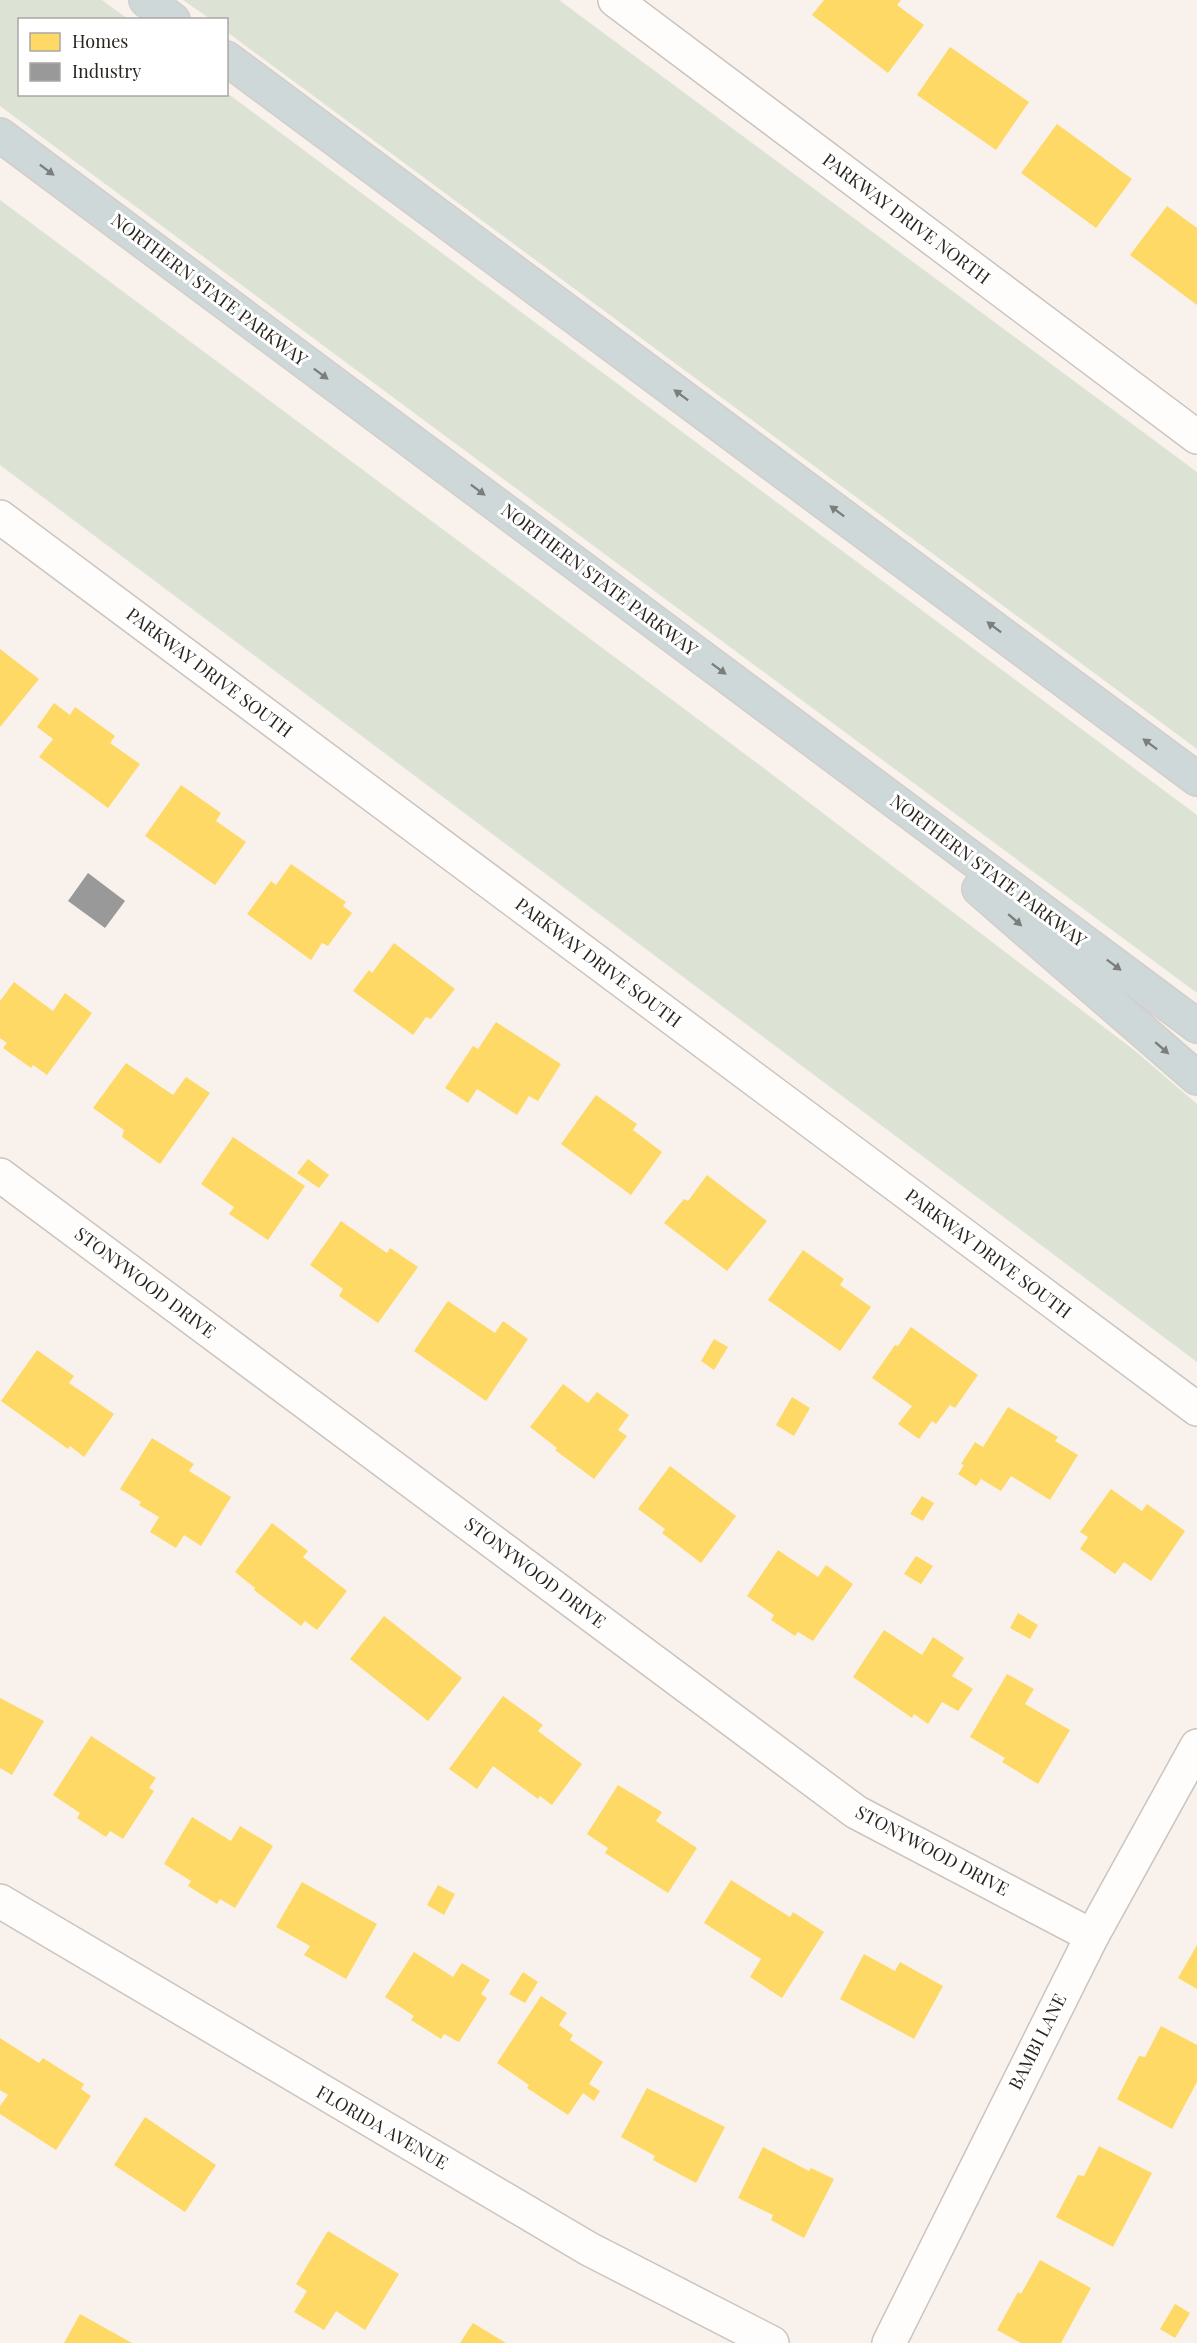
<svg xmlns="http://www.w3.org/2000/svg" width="1197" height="2343" font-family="'Playfair Display',serif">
<rect width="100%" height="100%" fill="#f9f2ec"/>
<!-- green -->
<g fill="#dce3d5">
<polygon points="0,0 102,0 128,19 20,20 20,94 227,93 1197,815 1197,993 0,106"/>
<polygon points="183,0 559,0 1197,472 1197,749 227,32 226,20 210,19"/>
<polygon points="0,200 761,766 1134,1050 1197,1104 1197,1362 0,465"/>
</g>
<!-- homes -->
<g fill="#ffd966">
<polygon points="824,0 901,0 897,5 924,25 888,73 812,15"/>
<polygon points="950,47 1029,102 996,150 917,95"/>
<polygon points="1057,124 1132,179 1096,228 1021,173"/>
<polygon points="1167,206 1197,228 1197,305 1130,255"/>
<polygon points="0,649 39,679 0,727"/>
<polygon points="54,703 70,715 75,707 115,736 110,743 140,764 108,808 39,757 53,739 37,727"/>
<polygon points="181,785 221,813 216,821 246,842 215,885 145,836"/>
<polygon points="291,864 346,902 343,906 352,913 328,946 322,943 311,960 247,914 271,881 276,885"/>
<polygon points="394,943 455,989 431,1019 426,1017 413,1035 353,991 369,970 372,973"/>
<polygon points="14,982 53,1011 65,993 92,1013 47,1075 33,1065 31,1068 3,1048 7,1043 0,1038 0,1001"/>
<polygon points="496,1022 561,1064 538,1101 529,1096 517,1115 477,1089 468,1103 445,1088 473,1046 478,1049"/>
<polygon points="126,1063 173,1095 186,1077 210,1093 160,1164 122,1137 124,1130 93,1108"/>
<polygon points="596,1095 637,1124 633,1130 662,1152 631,1195 561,1144"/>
<polygon points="233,1137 305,1186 268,1240 229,1214 234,1207 201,1184"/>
<polygon points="308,1159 329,1175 319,1188 297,1173"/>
<polygon points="707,1175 767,1221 727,1271 664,1223 684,1199 688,1201"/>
<polygon points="341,1221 387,1253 390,1248 418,1267 378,1323 339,1296 343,1289 310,1265"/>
<polygon points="803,1250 844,1279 840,1285 871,1307 840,1351 768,1300"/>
<polygon points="448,1301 495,1333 503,1321 528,1339 486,1401 414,1351"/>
<polygon points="911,1327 978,1375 955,1408 950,1405 936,1424 932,1421 919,1439 898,1424 912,1406 872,1378 895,1345 898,1346"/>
<polygon points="714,1339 728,1347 714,1370 701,1361"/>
<polygon points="37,1350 74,1376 69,1383 114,1414 84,1457 70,1446 68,1449 1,1401"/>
<polygon points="563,1384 588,1403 597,1392 629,1415 618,1430 627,1436 594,1479 555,1450 557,1448 530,1427"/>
<polygon points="792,1397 810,1408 794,1436 776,1425"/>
<polygon points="1008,1407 1058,1437 1055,1441 1078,1455 1050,1500 1011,1476 1001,1491 981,1479 976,1486 958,1474 964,1465 961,1464 975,1442 983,1447"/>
<polygon points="152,1438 194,1464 189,1471 231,1497 201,1546 184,1535 176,1548 150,1532 159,1517 139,1505 141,1502 120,1489"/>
<polygon points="670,1466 736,1516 701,1563 662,1533 665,1529 638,1509"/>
<polygon points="1111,1489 1142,1511 1147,1504 1185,1531 1151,1581 1124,1562 1115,1574 1080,1549 1088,1537 1080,1532"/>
<polygon points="922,1496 934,1503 923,1521 910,1514"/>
<polygon points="272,1523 308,1551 303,1557 347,1591 317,1630 305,1621 301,1626 254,1590 255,1588 235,1572"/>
<polygon points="778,1550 818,1577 826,1565 853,1584 813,1641 798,1632 795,1636 771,1620 774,1615 747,1596"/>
<polygon points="916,1556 933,1566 921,1584 904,1574"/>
<polygon points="1018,1613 1038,1625 1030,1639 1010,1628"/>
<polygon points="384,1616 462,1678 428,1721 350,1659"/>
<polygon points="884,1630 922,1655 933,1637 964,1658 952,1676 973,1689 958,1711 942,1702 928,1724 914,1714 912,1718 853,1677"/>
<polygon points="1007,1674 1034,1689 1025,1704 1070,1730 1038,1784 1002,1762 1005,1758 970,1737"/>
<polygon points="503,1696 543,1725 538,1731 582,1764 552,1805 540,1796 538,1799 493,1766 477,1789 449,1769"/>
<polygon points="0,1698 44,1721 12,1775 0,1768"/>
<polygon points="91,1736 156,1778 149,1788 154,1791 123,1839 110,1831 106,1837 77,1818 80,1813 53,1795"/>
<polygon points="618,1785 662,1812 656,1821 697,1848 668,1893 605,1853 608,1848 587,1834"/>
<polygon points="192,1817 231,1841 240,1826 273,1846 235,1908 220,1899 217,1904 188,1886 191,1881 164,1864"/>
<polygon points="731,1880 790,1917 793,1912 824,1932 782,1998 750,1977 761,1959 704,1923"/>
<polygon points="302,1882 377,1924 346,1979 304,1955 310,1946 276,1927"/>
<polygon points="438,1885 455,1894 444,1915 427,1905"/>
<polygon points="1197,1945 1197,1989 1178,1978"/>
<polygon points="414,1952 453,1977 462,1963 490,1980 481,1994 487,1998 459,2042 444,2034 441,2039 411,2020 414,2016 385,1997"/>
<polygon points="864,1954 895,1971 900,1962 943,1986 914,2039 840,1999"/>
<polygon points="523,1972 538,1982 525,2003 509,1994"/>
<polygon points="541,1996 567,2013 559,2025 573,2035 570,2040 603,2062 589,2084 600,2091 594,2101 583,2093 568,2115 527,2088 529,2085 497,2063"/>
<polygon points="1161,2026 1197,2045 1197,2082 1172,2129 1117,2099 1139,2056 1145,2057"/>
<polygon points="0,2038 39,2063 43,2058 84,2084 81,2089 91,2096 56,2150 0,2114 0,2106 8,2095 0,2090"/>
<polygon points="647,2088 725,2127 696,2183 653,2160 655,2156 621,2137"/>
<polygon points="145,2117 216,2165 185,2212 114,2165"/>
<polygon points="1099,2146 1152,2173 1113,2247 1056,2217 1078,2175 1084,2176"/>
<polygon points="763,2147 809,2171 811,2168 834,2179 804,2238 771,2220 773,2215 738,2198"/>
<polygon points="328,2231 399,2274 365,2330 336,2311 324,2330 294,2312 307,2291 296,2284"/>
<polygon points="1040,2260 1091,2288 1061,2343 1021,2343 997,2330 1018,2292 1021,2294"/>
<polygon points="1175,2304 1190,2313 1175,2338 1160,2329"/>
<polygon points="80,2314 132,2343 64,2343"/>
<polygon points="473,2323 506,2343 460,2343"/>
</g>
<!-- industry -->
<polygon fill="#999" points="88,873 125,901 105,928 68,901"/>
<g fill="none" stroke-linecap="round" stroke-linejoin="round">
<!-- minor casing -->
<g stroke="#cbc4bf" stroke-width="36">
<g id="minor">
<polyline points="615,0 1197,437"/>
<polyline points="0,517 1197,1409"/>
<polyline points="0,1175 856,1812 1092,1936"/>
<polyline points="0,1901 589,2249 772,2343"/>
<polyline points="889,2343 1092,1936 1197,1746"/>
</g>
</g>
<!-- highway casing -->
<g stroke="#d2cecb" stroke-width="36">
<g id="highway">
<polyline points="146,0 173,20"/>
<polyline points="226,58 1197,779"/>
<polyline points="0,135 1197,1026"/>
<polyline points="979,889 1197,1078"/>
</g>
</g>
<!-- minor -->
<use href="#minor" stroke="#fefdfc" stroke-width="33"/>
<!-- highway -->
<use href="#highway" stroke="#ced8d8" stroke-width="33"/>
</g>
<!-- one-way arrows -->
<defs><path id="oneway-solid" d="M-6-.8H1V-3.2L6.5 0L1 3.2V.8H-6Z" transform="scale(1.5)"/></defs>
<g fill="#7c7e7b">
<use href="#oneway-solid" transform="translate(47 170) rotate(37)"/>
<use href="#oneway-solid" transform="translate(321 374) rotate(37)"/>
<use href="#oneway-solid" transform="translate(681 395) rotate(-143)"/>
<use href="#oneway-solid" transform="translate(478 490) rotate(37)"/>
<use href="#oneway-solid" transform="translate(837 511) rotate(-143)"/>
<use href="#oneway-solid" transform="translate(994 627) rotate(-143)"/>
<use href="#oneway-solid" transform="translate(719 669) rotate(37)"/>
<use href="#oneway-solid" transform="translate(1150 744) rotate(-143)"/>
<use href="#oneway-solid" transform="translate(1015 920) rotate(41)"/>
<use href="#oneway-solid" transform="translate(1114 965) rotate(37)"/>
<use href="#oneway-solid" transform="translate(1162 1048) rotate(41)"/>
</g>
<g text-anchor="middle" stroke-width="6" stroke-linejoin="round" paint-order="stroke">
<!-- street labels -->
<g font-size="18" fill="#2a241e" stroke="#fff">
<text transform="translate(906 219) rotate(37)" y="6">PARKWAY DRIVE NORTH</text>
<text transform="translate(209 290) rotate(37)" y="6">NORTHERN STATE PARKWAY</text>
<text transform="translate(599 580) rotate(37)" y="6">NORTHERN STATE PARKWAY</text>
<text transform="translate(209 673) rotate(37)" y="6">PARKWAY DRIVE SOUTH</text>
<text transform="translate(988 871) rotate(37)" y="6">NORTHERN STATE PARKWAY</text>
<text transform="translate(598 963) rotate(37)" y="6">PARKWAY DRIVE SOUTH</text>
<text transform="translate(988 1254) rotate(37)" y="6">PARKWAY DRIVE SOUTH</text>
<text transform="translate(145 1283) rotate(37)" y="6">STONYWOOD DRIVE</text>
<text transform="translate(535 1573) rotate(37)" y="6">STONYWOOD DRIVE</text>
<text transform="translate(932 1851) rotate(28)" y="6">STONYWOOD DRIVE</text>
<text transform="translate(1038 2042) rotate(-63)" y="6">BAMBI LANE</text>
<text transform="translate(382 2128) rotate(30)" y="6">FLORIDA AVENUE</text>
</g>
</g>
<!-- legend -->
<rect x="18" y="18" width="210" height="78" fill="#ffffff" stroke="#aaa7a5" stroke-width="1.5"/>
<rect x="30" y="33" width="30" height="18" fill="#ffd966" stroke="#aaa7a5" stroke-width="1.5"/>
<text x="72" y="48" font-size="18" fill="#2a241e">Homes</text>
<rect x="30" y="63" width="30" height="18" fill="#999999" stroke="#aaa7a5" stroke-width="1.5"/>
<text x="72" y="78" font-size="18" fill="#2a241e">Industry</text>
</svg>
